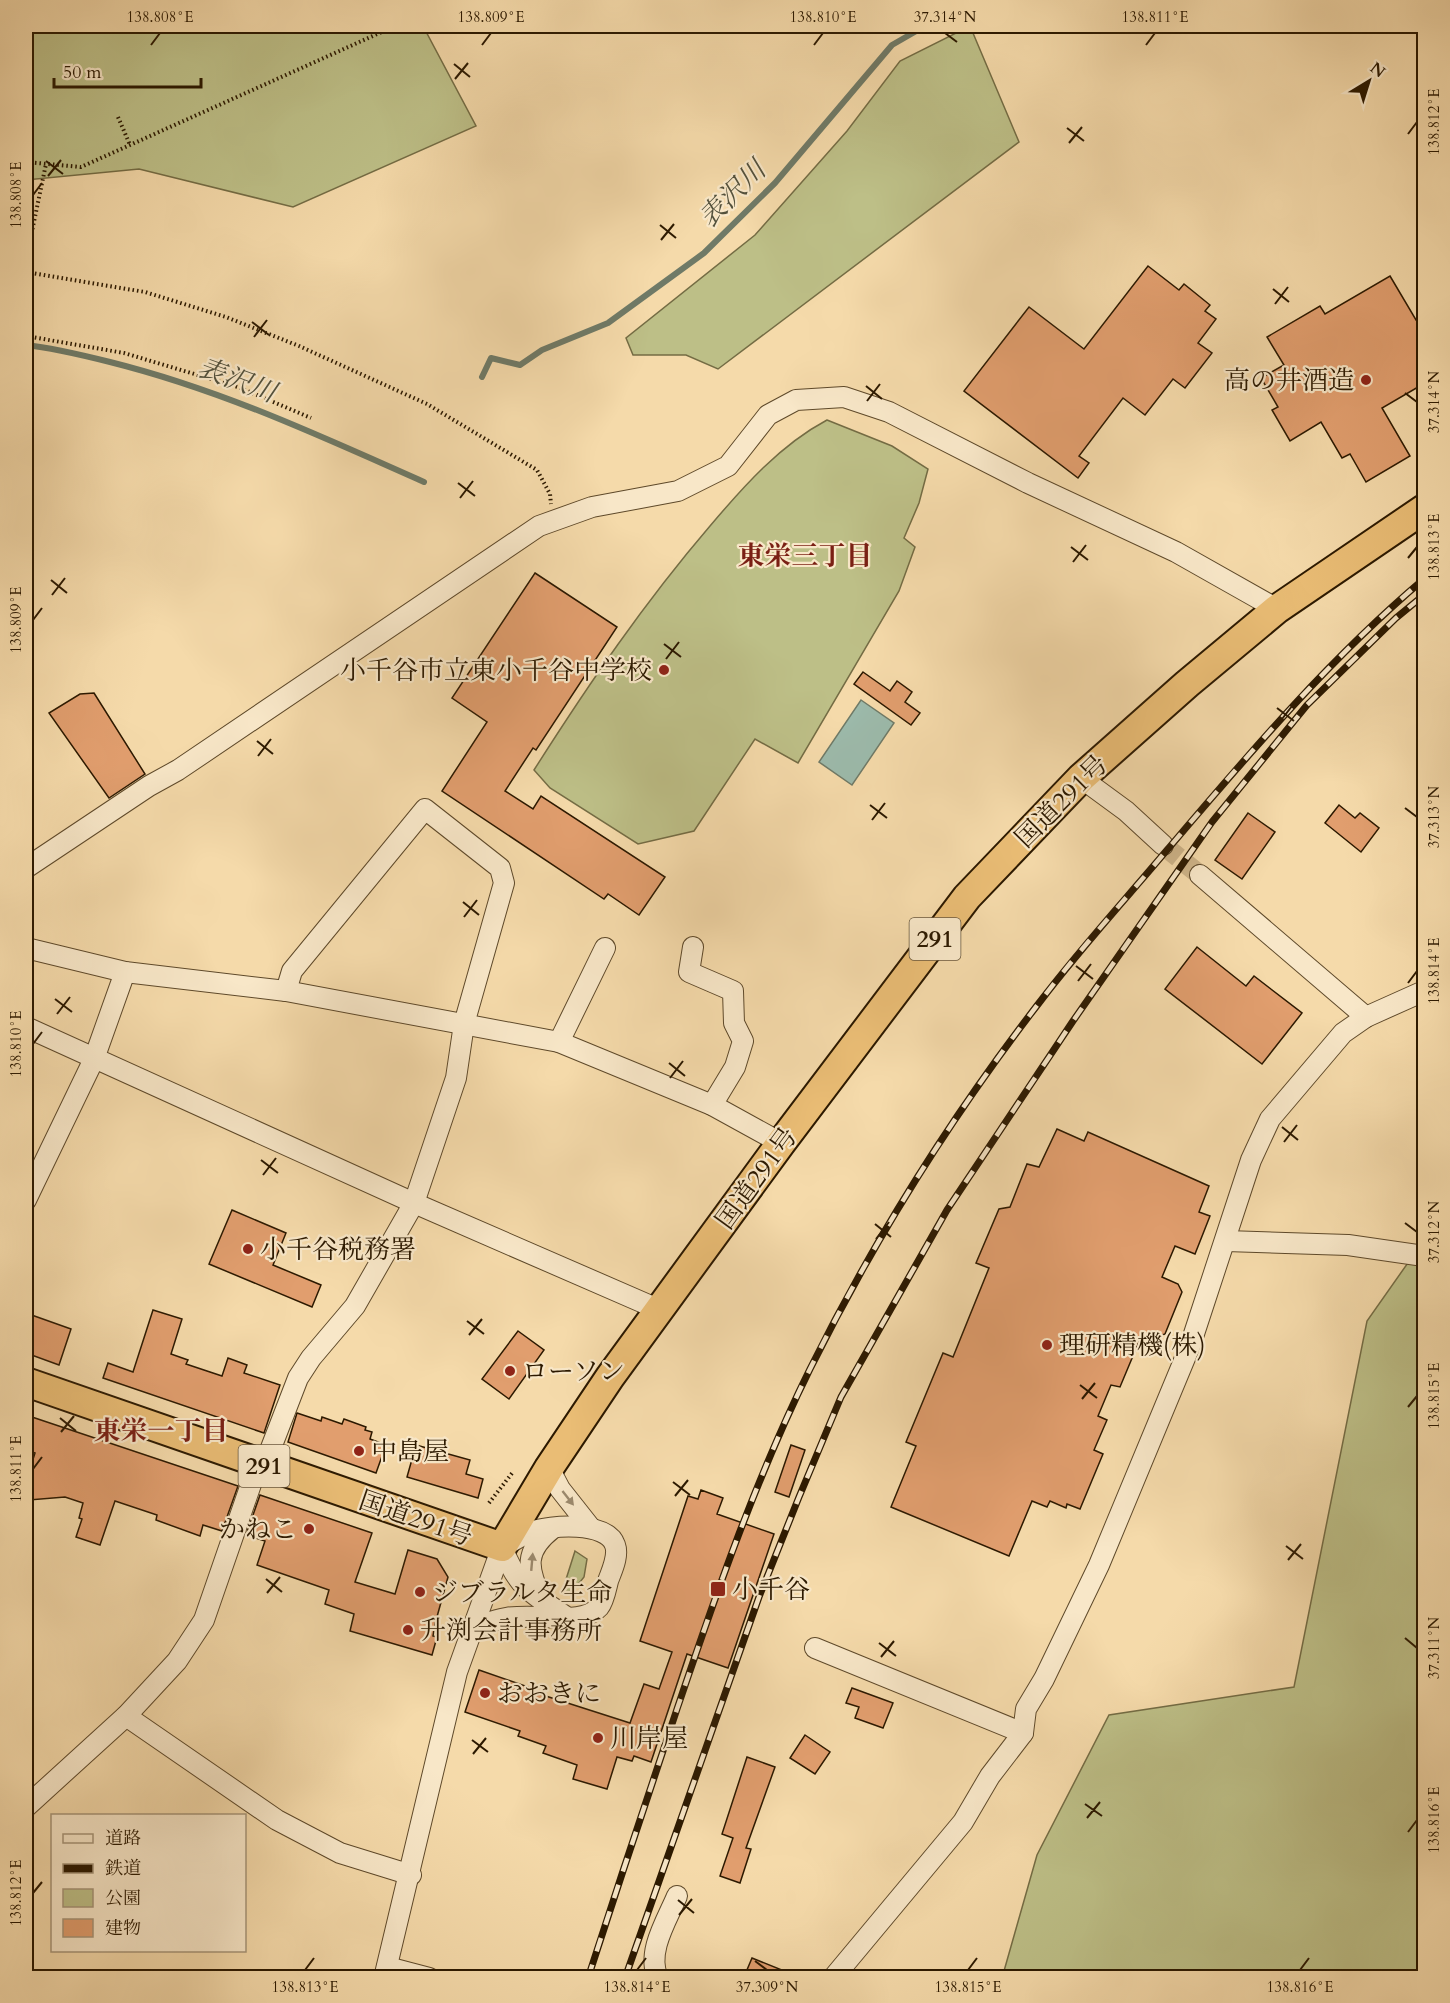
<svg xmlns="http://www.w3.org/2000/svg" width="1450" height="2003" font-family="Cardo,'Noto Serif JP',serif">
<rect width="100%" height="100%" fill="#f5daaa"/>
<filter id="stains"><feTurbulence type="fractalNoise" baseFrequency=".00333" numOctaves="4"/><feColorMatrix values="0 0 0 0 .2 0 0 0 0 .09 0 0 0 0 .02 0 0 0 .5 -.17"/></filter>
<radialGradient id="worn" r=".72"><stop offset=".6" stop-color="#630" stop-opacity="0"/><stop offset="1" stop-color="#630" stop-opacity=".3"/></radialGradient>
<!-- green -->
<g fill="#bdbf87" stroke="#746c44" stroke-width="1.5">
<polygon points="26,26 423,26 476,126 293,207 139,169 26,180"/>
<polygon points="970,26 1019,142 718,369 686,355 633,355 626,338 755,235 847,131 900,61"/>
<path d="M827,420L892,446L928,469L919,503L904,538L915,547L899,591L798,763L755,739L694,831L638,844L550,788L534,770C588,685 644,603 710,526C743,487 780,445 827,420Z"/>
<polygon points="1424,1240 1424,1977 1002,1978 1037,1855 1109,1715 1294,1687 1367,1321"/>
<polygon points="575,1551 587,1559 584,1577 573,1591 562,1592"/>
</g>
<!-- water -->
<polygon fill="#9cbaab" stroke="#6f7a67" stroke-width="1.5" points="861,700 894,723 852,785 819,762"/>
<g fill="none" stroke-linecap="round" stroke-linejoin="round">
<!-- stream -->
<g stroke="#6f7a67" stroke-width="6">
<path d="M26,345C54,348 82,355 110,362C222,390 320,436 424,482"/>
<polyline points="482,377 491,358 520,365 542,350 608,323 704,253 775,183 892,45 925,26"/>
</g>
</g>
<!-- building -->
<g fill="#e19e6e" stroke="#2c1900" stroke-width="1.5">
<polygon points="1148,266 1179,290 1184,284 1210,305 1205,311 1216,319 1198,343 1212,353 1185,388 1173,379 1145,415 1123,398 1079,456 1089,463 1078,478 964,391 1029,307 1084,349"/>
<polygon points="1390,276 1416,320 1419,318 1425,328 1425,383 1382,408 1410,456 1366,482 1350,454 1342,458 1321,422 1290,441 1272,410 1278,407 1261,378 1284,365 1267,337 1320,306 1325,314"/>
<polygon points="535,573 617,627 536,750 533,748 505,791 533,809 541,796 665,877 639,915 608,894 604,899 442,791 487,722 452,698"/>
<polygon points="863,672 890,691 897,681 912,692 905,702 920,713 911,725 854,684"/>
<polygon points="94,693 145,774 109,798 49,713 80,694"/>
<polygon points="1339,805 1355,818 1360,813 1379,828 1361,852 1325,823"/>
<polygon points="1248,813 1275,832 1242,879 1215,860"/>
<polygon points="1197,947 1246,986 1254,976 1302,1013 1262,1064 1165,989"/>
<polygon points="1057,1129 1084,1141 1088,1132 1209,1186 1199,1212 1210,1216 1195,1254 1175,1246 1162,1277 1178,1284 1182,1292 1165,1334 1157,1337 1143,1332 1120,1387 1111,1385 1098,1416 1107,1420 1094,1450 1103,1454 1080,1509 1067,1504 1066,1508 1050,1501 1047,1507 1032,1501 1009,1556 891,1507 916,1446 906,1442 943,1353 953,1357 989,1268 976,1263 999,1209 1010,1207 1027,1164 1039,1167"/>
<polygon points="232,1210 286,1233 273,1265 321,1285 312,1307 209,1264"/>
<polygon points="153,1310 182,1319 171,1354 188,1360 186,1364 222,1376 228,1358 247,1365 244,1373 280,1385 264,1433 103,1378 108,1363 133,1372"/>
<polygon points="26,1313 71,1329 59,1365 26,1353"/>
<polygon points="518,1331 544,1350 509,1399 482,1379"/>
<polygon points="297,1413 321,1421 322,1417 342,1424 344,1419 366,1427 365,1430 372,1432 370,1439 386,1445 376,1473 288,1442"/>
<polygon points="26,1415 238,1486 222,1531 203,1525 200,1536 156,1520 157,1515 115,1501 100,1545 76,1537 82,1519 79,1518 83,1503 65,1497 29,1500 27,1478 35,1453 26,1450"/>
<polygon points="416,1445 470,1460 466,1474 483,1479 478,1498 407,1477"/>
<polygon points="791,1445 805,1450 789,1497 775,1492"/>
<polygon points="701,1490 723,1498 717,1514 774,1534 728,1668 687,1654 651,1762 634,1756 632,1761 617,1757 607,1789 573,1779 577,1765 543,1753 546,1746 518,1736 520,1731 465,1712 479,1670 528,1687 527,1690 630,1723 644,1684 659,1689 672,1652 640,1641 688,1496 698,1499"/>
<polygon points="260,1495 372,1533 355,1582 395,1594 408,1550 437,1559 448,1577 435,1624 433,1636 437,1637 432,1655 350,1631 354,1614 325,1604 329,1590 257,1565 265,1541 246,1535"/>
<polygon points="852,1688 893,1703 883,1728 855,1718 859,1707 846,1703"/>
<polygon points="805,1735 830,1752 815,1774 790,1758"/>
<polygon points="747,1757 775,1767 746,1848 751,1849 740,1883 720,1876 733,1838 722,1834"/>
<polygon points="752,1958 799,1977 744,1977"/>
</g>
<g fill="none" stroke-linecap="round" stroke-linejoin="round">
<!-- minor-tunnel -->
<polyline stroke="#cdb388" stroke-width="20" stroke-dasharray="20 10" stroke-linecap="butt" points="1163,845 1200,875"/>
<!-- minor casing -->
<g stroke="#5e492a" stroke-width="22">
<g id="minor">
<polyline points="1081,778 1126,811 1163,845"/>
<polyline points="26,868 149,786 178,770 539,526 592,507 678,491 728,466 768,415 796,400 844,397 889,412 1028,483 1176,552 1277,609"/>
<polyline points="1200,875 1366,1017"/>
<polyline points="693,947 689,972 733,991 734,1023 743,1041 735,1067 712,1105"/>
<polyline points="26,948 125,972 286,991 559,1042 712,1105 781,1143"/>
<polyline points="26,1027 414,1203 660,1310"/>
<polyline points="559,1042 605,948"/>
<polyline points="26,1200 94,1059 125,972"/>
<polyline points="1226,1241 1348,1245 1424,1256"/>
<polyline points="264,1466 298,1378 311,1358 355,1306 414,1203 456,1078 464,1024 504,883 500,868 425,809 292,971 286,991"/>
<polyline points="549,1468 560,1489 590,1527"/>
<path d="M502,1547C518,1588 530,1592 565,1616"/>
<path d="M541,1598C527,1568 524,1551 552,1529"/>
<polyline points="815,1648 1023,1733"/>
<polyline points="126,1716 277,1820 340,1853 411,1875"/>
<polyline points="26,1807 126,1716 177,1661 204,1620 258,1464"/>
<polyline points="387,1967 429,1978"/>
<path d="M384,1978L457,1672L502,1547C511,1543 521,1535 531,1532C550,1525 607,1521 615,1545C619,1556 612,1570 608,1581C606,1589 604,1601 599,1607C575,1634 510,1597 470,1635"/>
<path d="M658,1978C646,1952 667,1920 677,1896"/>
<polyline points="833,1978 963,1822 990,1776 1023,1733 1026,1709 1044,1679 1099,1565 1190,1346 1251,1160 1270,1119 1343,1033 1366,1017 1424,991"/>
</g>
</g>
<!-- highway casing -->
<g stroke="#2c1900" stroke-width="32">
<polyline id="highway" points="26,1382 502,1547 549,1468 610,1377 781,1143 967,897 1081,778 1187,684 1277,609 1424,509"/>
</g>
<!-- path -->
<g stroke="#2c1900" stroke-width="4" stroke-dasharray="1.5 3" stroke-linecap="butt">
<polyline points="118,117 130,145"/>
<polyline points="26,162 81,167 395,26"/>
<polyline points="26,260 46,164"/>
<polyline points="26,272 145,292 226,317 299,346 427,404 537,470 550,494 551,504"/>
<polyline points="26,336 124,353 238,387 311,418"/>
<polyline points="489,1503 513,1472"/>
</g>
<!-- minor -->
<use href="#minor" stroke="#f8e7c8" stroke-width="20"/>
<!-- highway -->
<use href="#highway" stroke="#eabd75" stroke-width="28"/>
<!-- rail casing -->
<g stroke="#2c1900" stroke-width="7">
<g id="rail">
<path d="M588,1978C617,1888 647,1799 677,1709C716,1594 756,1478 810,1369C874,1240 951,1117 1039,1003C1079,950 1124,901 1167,850C1248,755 1328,660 1424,579"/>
<polyline points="625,1978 759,1597 799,1497 841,1397 947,1210 1073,1021 1212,822 1307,705 1396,618 1424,595"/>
</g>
</g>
<!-- rail -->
<use href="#rail" stroke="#f8e7c8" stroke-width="4.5" stroke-dasharray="14" stroke-linecap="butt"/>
</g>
<!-- one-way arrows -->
<defs><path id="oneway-solid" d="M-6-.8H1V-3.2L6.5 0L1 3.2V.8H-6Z" transform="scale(1.5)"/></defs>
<g fill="#9c8a6e">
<use href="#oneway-solid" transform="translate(568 1498) rotate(52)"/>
<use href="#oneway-solid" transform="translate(532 1562) rotate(-85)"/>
</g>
<!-- ticks -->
<path fill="none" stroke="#2c1900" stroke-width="2" d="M945,33L957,42M151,45L160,33M482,45L491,33M814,45L823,33M1146,45L1155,33M454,64L470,77M455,79L468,63M1067,128L1084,141M1408,134L1417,122M1069,143L1082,127M46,161L63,174M48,176L61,160M33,195L42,183M660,225L676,238M661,240L674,224M1273,289L1289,302M1275,304L1288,287M252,322L269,335M254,337L267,320M866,386L882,399M1405,393L1417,402M867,401L880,384M458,483L475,496M460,498L473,481M1071,547L1088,560M1408,558L1417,547M1073,562L1086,545M51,580L67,593M52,595L65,578M33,620L42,608M664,644L681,657M666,659L679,642M1277,708L1294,721M1279,723L1292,706M257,741L273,754M258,756L271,739M870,805L887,818M1405,808L1417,817M872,820L885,803M463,902L479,915M464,917L477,900M1076,966L1093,979M1078,981L1091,964M1408,983L1417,971M55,999L72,1012M57,1014L70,997M33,1044L42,1032M669,1063L685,1076M670,1078L683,1061M1282,1127L1298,1140M1284,1142L1297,1125M261,1160L278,1173M263,1175L276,1158M1405,1223L1417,1232M875,1224L891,1237M876,1239L889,1222M467,1321L484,1334M469,1335L482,1319M1080,1385L1097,1398M1082,1399L1095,1383M1408,1407L1417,1396M60,1418L76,1431M61,1432L74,1416M33,1469L42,1457M673,1482L690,1495M675,1496L688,1480M1286,1546L1303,1559M1288,1560L1301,1544M266,1579L282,1592M267,1593L280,1577M1405,1638L1417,1648M879,1643L896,1656M881,1657L894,1641M472,1740L488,1752M473,1754L486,1738M1085,1804L1102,1816M1087,1818L1100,1802M1408,1832L1417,1820M33,1893L42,1882M678,1900L694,1913M679,1915L692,1899M755,1961L767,1970M305,1970L314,1958M637,1970L646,1958M968,1970L977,1958M1300,1970L1309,1958"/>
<!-- markers -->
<g fill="#8f2418" stroke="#f8e7c8" stroke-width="2">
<circle cx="1366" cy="380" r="6"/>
<circle cx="664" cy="670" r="6"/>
<circle cx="248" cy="1249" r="6"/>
<circle cx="1047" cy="1345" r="6"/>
<circle cx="510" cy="1371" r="6"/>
<circle cx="359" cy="1451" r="6"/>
<circle cx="309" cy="1529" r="6"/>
<rect x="710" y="1581" width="16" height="16" rx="3"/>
<circle cx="420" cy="1592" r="6"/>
<circle cx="408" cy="1630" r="6"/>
<circle cx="485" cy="1693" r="6"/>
<circle cx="598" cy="1738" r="6"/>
</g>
<g text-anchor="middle" stroke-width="4.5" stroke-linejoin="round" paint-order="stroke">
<!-- shield labels -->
<g fill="#f8e7c8" stroke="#69573c" stroke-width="1.5">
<rect x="909.5" y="918" width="51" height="42" rx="4.5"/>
<rect x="238.5" y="1445" width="51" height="42" rx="4.5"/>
</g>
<g font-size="24" font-weight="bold" fill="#2c1900">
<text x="935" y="947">291</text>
<text x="264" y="1474">291</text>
</g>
<!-- poi labels -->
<g font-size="26" fill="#2c1900" stroke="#f8e7c8" text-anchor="start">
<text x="1354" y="389" text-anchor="end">高の井酒造</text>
<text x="652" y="679" text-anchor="end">小千谷市立東小千谷中学校</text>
<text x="260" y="1258">小千谷税務署</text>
<text x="1059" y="1354">理研精機(株)</text>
<text x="522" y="1380">ローソン</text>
<text x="371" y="1460">中島屋</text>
<text x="297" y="1538" text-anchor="end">かねこ</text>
<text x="732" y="1598">小千谷</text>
<text x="432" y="1601">ジブラルタ生命</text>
<text x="420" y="1639">升渕会計事務所</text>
<text x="497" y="1702">おおきに</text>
<text x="610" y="1747">川岸屋</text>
</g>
<!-- street labels -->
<g font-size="26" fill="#2c1900" stroke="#f8e7c8">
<text transform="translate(1061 801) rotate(-45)" y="9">国道291号</text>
<text transform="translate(756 1178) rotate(-54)" y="9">国道291号</text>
<text transform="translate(416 1518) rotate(19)" y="9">国道291号</text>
</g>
<!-- water labels -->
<g font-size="27" font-style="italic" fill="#53513c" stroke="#f8e7c8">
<text transform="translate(732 194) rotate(-45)" y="9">表沢川</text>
<text transform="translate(237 380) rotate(20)" y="9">表沢川</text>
</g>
<!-- neighbourhood labels -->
<g font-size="27" font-weight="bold" fill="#7a1f14" stroke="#f8e7c8">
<text x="805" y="565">東栄三丁目</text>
<text x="161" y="1440">東栄一丁目</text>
</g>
</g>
<!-- margin -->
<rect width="1450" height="2003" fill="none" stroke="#f5daaa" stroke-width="66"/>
<!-- legend -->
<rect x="51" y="1814" width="195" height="138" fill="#f8e7c8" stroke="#a69578" stroke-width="1.5"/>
<rect x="63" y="1834" width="30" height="9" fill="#f8e7c8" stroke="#a69578" stroke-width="1.5"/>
<text x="105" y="1844" font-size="18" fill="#2c1900">道路</text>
<rect x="63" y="1864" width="30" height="9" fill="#2c1900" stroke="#a69578" stroke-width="1.5"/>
<text x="105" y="1874" font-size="18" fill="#2c1900">鉄道</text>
<rect x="63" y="1889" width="30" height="18" fill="#bdbf87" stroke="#a69578" stroke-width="1.5"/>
<text x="105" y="1904" font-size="18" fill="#2c1900">公園</text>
<rect x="63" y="1919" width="30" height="18" fill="#e19e6e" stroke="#a69578" stroke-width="1.5"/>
<text x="105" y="1934" font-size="18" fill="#2c1900">建物</text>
<!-- north arrow -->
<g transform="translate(1369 81) rotate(38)" stroke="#f8e7c8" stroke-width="4.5" paint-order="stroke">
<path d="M0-4.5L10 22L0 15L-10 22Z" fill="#2c1900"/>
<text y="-9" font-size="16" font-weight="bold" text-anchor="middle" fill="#2c1900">N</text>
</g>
<!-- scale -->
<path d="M54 78v9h147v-9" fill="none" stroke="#2c1900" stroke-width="3"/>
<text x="63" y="78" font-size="18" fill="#2c1900" stroke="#f8e7c8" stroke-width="4.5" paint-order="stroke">50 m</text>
<rect x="33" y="33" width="1384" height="1937" fill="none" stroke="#2c1900" stroke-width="2"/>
<g font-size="15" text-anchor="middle" fill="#2c1900">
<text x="160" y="22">138.808°E</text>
<text x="491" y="22">138.809°E</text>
<text x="823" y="22">138.810°E</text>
<text x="945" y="22">37.314°N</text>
<text x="1155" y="22">138.811°E</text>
<text transform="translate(1434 122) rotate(-90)" y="5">138.812°E</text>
<text transform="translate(16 195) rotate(-90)" y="5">138.808°E</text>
<text transform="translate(1434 402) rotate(-90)" y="5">37.314°N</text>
<text transform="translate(1434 547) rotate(-90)" y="5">138.813°E</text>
<text transform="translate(16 620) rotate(-90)" y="5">138.809°E</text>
<text transform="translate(1434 817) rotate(-90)" y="5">37.313°N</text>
<text transform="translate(1434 971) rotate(-90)" y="5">138.814°E</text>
<text transform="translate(16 1044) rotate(-90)" y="5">138.810°E</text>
<text transform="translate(1434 1232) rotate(-90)" y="5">37.312°N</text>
<text transform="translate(1434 1396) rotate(-90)" y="5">138.815°E</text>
<text transform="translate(16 1469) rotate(-90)" y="5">138.811°E</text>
<text transform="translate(1434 1648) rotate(-90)" y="5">37.311°N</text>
<text transform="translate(1434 1820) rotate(-90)" y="5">138.816°E</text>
<text transform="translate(16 1893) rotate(-90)" y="5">138.812°E</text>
<text x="305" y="1992">138.813°E</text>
<text x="637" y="1992">138.814°E</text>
<text x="767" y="1992">37.309°N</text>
<text x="968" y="1992">138.815°E</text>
<text x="1300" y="1992">138.816°E</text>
</g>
<rect width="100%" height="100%" filter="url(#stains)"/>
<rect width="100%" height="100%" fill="url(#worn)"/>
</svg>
